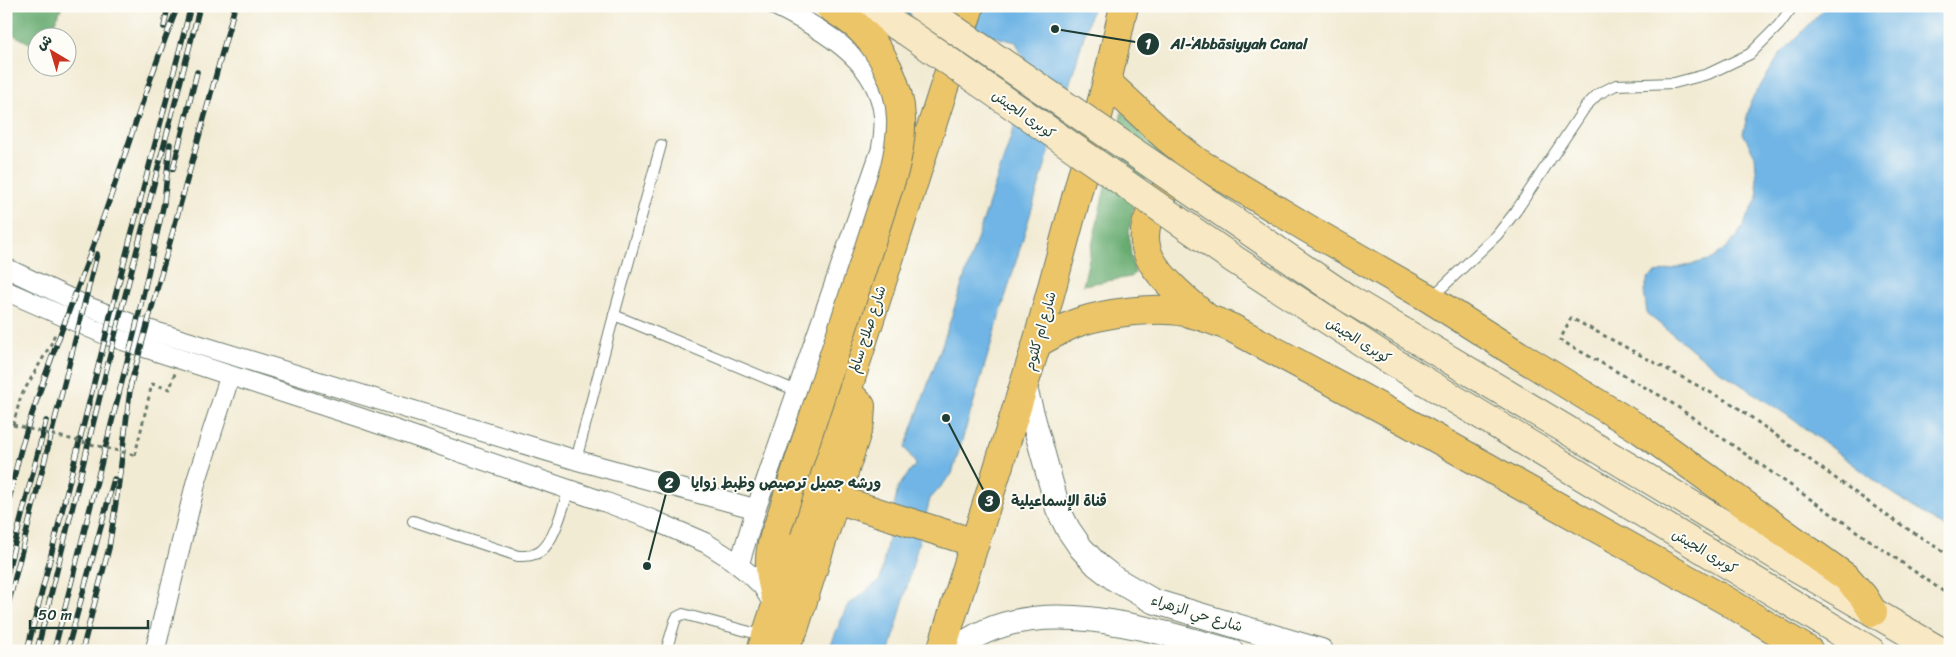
<svg xmlns="http://www.w3.org/2000/svg" width="1956" height="657" font-family="Sriracha,'Playpen Sans Arabic',sans-serif">
<rect width="100%" height="100%" fill="#fdfcf7"/>
<filter id="ink" filterUnits="userSpaceOnUse"><feTurbulence type="fractalNoise" baseFrequency=".02" numOctaves="2"/><feDisplacementMap in="SourceGraphic" scale="10" xChannelSelector="R" yChannelSelector="G"/><feConvolveMatrix kernelMatrix="1 2 1 2 8 2 1 2 1" color-interpolation-filters="sRGB"/></filter>
<filter id="wash" filterUnits="userSpaceOnUse"><feTurbulence type="fractalNoise" baseFrequency=".0096" numOctaves="4" result="noise"/><feDisplacementMap in="SourceGraphic" scale="20" xChannelSelector="R" yChannelSelector="G"/><feGaussianBlur stdDeviation="1.12" result="paint"/><feColorMatrix in="noise" values="0 0 0 0 0 0 0 0 0 0 0 0 0 0 0 0 0 1.4 0 .05"/><feComposite in="paint" operator="in"/></filter>
<g filter="url(#wash)">
<rect width="100%" height="100%" fill="#f2ebd4"/>
<!-- forest -->
<g fill="#68ac71" stroke="#447452">
<polygon points="6,6 62,6 49,37 38,38 37,47 6,31"/>
<polygon points="1122,111 1164,153 1164,156 1147,175 1134,203 1129,233 1131,256 1135,273 1131,277 1083,285"/>
</g>
<!-- water -->
<g fill="#6fb5e5" stroke="#47798c">
<polygon points="872,6 1093,6 952,474 930,499 890,651 828,651 847,606 880,580 898,487 916,464 905,448 942,345 1019,112 1030,73 1016,42"/>
<polygon points="1827,6 1950,6 1950,531 1885,488 1787,415 1717,369 1647,314 1644,291 1648,278 1656,273 1713,259 1737,237 1758,197 1755,156 1743,133 1751,101 1779,56"/>
</g>
</g>
<g filter="url(#ink)">
<g fill="none" stroke-linecap="round" stroke-linejoin="round">
<!-- service casing -->
<g stroke="#697a6c" stroke-width="12">
<g id="service">
<polyline points="1431,298 1497,235 1516,211 1586,106 1598,94 1616,85 1674,83 1708,74 1750,54 1779,25 1793,6"/>
<polyline points="614,315 797,391"/>
<polyline points="576,460 614,315 661,145"/>
<path d="M413,521L518,556C527,556 534,556 541,551C555,540 563,506 569,490"/>
<polyline points="666,651 675,621 677,617 683,614 765,636"/>
</g>
</g>
<!-- minor casing -->
<g stroke="#697a6c" stroke-width="21">
<g id="minor">
<polyline points="6,268 84,305 140,327 576,460 756,509"/>
<polyline points="6,291 106,335 361,418 605,502 653,520 706,543 728,557 752,576 763,587 772,602"/>
<path d="M739,565L756,509L881,150C899,74 835,35 776,6"/>
<polyline points="155,651 196,482 230,376"/>
</g>
</g>
<!-- tertiary casing -->
<g stroke="#697a6c" stroke-width="26">
<g id="tertiary">
<polyline points="1024,385 1058,509 1068,529 1081,548 1097,565 1115,579 1153,601 1321,651"/>
<path d="M954,651C1028,588 1147,629 1231,651"/>
</g>
</g>
<!-- secondary casing -->
<g stroke="#697a6c" stroke-width="30">
<g id="secondary">
<polyline points="1402,331 1782,559 1940,651"/>
<polyline points="1385,357 1871,651"/>
</g>
</g>
<!-- trunk casing -->
<g stroke="#697a6c" stroke-width="30">
<g id="trunk">
<polyline points="1107,82 1166,137 1196,161 1307,228 1430,299 1509,349 1638,428 1847,578 1863,596 1873,612"/>
<path d="M1193,164C1166,187 1129,223 1152,262C1166,284 1188,301 1207,318"/>
<path d="M1037,343C1051,336 1064,327 1079,322C1106,313 1156,306 1185,312C1201,316 1216,321 1232,328L1396,416L1727,601L1809,651"/>
<polyline points="836,499 975,543"/>
<path d="M777,529C766,555 769,576 777,602"/>
<path d="M766,637C778,639 789,642 794,629L860,422L861,406L847,391"/>
<polyline points="761,651 847,391 970,6"/>
<polyline points="941,651 1037,343 1107,82 1124,6"/>
</g>
</g>
<!-- path -->
<g stroke="#697a6c" stroke-width="3" stroke-dasharray="4 4" stroke-linecap="butt">
<polyline points="13,425 21,396 51,344 56,331"/>
<polyline points="135,455 152,384 170,389 175,373"/>
<polyline points="1950,556 1889,517 1734,405 1571,318 1560,340 1666,399 1950,596"/>
</g>
<!-- service -->
<use href="#service" stroke="#fff" stroke-width="10"/>
<!-- minor -->
<use href="#minor" stroke="#fff" stroke-width="19"/>
<!-- tertiary -->
<use href="#tertiary" stroke="#fff" stroke-width="24"/>
<!-- secondary -->
<use href="#secondary" stroke="#f8e8c3" stroke-width="28"/>
<!-- trunk -->
<use href="#trunk" stroke="#edc569" stroke-width="28"/>
<!-- rail casing -->
<g stroke="#1f3d34" stroke-width="5.5">
<g id="rail">
<polyline points="164,27 168,6"/>
<polyline points="173,169 197,72"/>
<polyline points="130,387 235,6"/>
<path d="M6,513C12,489 16,465 23,442C46,367 76,295 102,221C128,149 149,76 178,6"/>
<polyline points="6,578 46,421"/>
<polyline points="6,613 97,254"/>
<polyline points="27,651 106,335 110,316 191,6"/>
<polyline points="37,651 119,319 200,6"/>
<polyline points="54,651 136,326 164,203 170,144"/>
<polyline points="67,651 114,479"/>
<polyline points="82,651 109,548 118,489 131,382"/>
</g>
</g>
<!-- rail -->
<use href="#rail" stroke="#fdfcf7" stroke-width="4" stroke-dasharray="11" stroke-linecap="butt"/>
<!-- secondary-bridge casing -->
<g stroke="#697a6c" stroke-width="30" stroke-linecap="butt">
<g id="secondary-bridge">
<polyline points="863,6 907,32 1235,260 1385,357"/>
<polyline points="920,6 1347,298 1402,331"/>
</g>
</g>
<!-- trunk-bridge casing -->
<g stroke="#697a6c" stroke-width="30" stroke-linecap="butt">
<path id="trunk-bridge" d="M777,529L894,171C898,154 902,136 901,118C900,86 882,48 857,26C849,19 839,13 829,6"/>
</g>
<!-- path-bridge -->
<polyline stroke="#697a6c" stroke-width="3" stroke-dasharray="4 4" stroke-linecap="butt" points="13,425 135,455"/>
<!-- secondary-bridge -->
<use href="#secondary-bridge" stroke="#f8e8c3" stroke-width="28"/>
<!-- trunk-bridge -->
<use href="#trunk-bridge" stroke="#edc569" stroke-width="28"/>
</g>
</g>
<g text-anchor="middle" stroke-width="4" stroke-linejoin="round" paint-order="stroke">
<!-- street labels -->
<g font-size="14" fill="#1f3d34" stroke="#fdfcf7">
<text transform="translate(1024 114) rotate(35)" y="5">كوبرى الجيش</text>
<text transform="translate(867 329) rotate(-72)" y="5">شارع صلاح سالم</text>
<text transform="translate(1040 331) rotate(-74)" y="5">شارع ام كلثوم</text>
<text transform="translate(1359 340) rotate(32)" y="5">كوبرى الجيش</text>
<text transform="translate(1705 551) rotate(31)" y="5">كوبرى الجيش</text>
<text transform="translate(1197 613) rotate(17)" y="5">شارع حي الزهراء</text>
</g>
</g>
<!-- callouts -->
<path fill="none" stroke="#1f3d34" stroke-width="2" d="M1055 29L1148 44M647 566L669 482M946 418L989 501"/>
<g fill="#1f3d34" stroke="#fdfcf7" stroke-width="2">
<circle cx="1055" cy="29" r="5"/>
<circle cx="647" cy="566" r="5"/>
<circle cx="946" cy="418" r="5"/>
<circle cx="1148" cy="44" r="12"/>
<circle cx="669" cy="482" r="12"/>
<circle cx="989" cy="501" r="12"/>
</g>
<g font-size="15" text-anchor="middle" font-weight="bold" fill="#fff">
<text x="1148" y="49">1</text>
<text x="669" y="488">2</text>
<text x="989" y="506">3</text>
</g>
<g font-size="15" text-anchor="middle" font-weight="bold" fill="#1f3d34" stroke="#fdfcf7" stroke-width="4" stroke-linejoin="round" paint-order="stroke">
<text x="1239" y="49">Al-ʿAbbāsiyyah Canal</text>
<text x="786" y="488">ورشه جميل ترصيص وظبط زوايا</text>
<text x="1059" y="506">قناة الإسماعيلية</text>
</g>
<!-- margin -->
<rect width="1956" height="657" fill="none" stroke="#fdfcf7" stroke-width="25"/>
<!-- north arrow -->
<g transform="translate(52 52) rotate(322)"><circle r="24" fill="#fdfcf7" stroke="#a4b0a9"/>
<path d="M0-4L9 19L0 12L-9 19Z" fill="#c8321e"/>
<text y="-8" font-size="14" font-weight="bold" text-anchor="middle" fill="#1f3d34">ش</text>
</g>
<!-- scale -->
<path d="M30 620v8h118v-8" fill="none" stroke="#1f3d34" stroke-width="2.5"/>
<text x="38" y="620" font-size="15" fill="#1f3d34" stroke="#fdfcf7" stroke-width="4" paint-order="stroke">50 m</text>
</svg>
